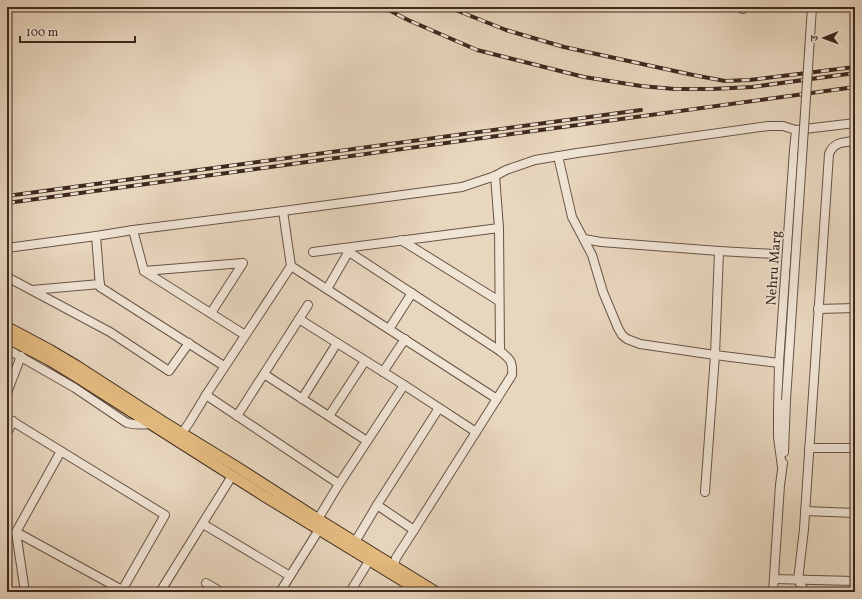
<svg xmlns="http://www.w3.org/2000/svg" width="862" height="599" font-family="Vollkorn,'Noto Serif Devanagari',serif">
<rect width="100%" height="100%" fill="#e8d6be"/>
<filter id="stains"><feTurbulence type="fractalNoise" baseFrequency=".005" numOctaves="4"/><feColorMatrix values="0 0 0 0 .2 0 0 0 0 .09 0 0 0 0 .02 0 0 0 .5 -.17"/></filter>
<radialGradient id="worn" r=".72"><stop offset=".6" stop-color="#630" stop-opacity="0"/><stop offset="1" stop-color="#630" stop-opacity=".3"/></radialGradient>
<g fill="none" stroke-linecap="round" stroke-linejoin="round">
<!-- minor casing -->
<g stroke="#685446" stroke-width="10">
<g id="minor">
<polyline points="739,7 743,9"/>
<polyline points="558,156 572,217 592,255 603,292 618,328 622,335 627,339 640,344 715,355 779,363"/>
<polyline points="283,211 291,266 497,399"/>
<polyline points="133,230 144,271 245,335"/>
<polyline points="96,236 100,287 224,366"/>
<polyline points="584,239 601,242 719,251 774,254"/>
<polyline points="401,240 499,301"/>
<polyline points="7,248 96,236 133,230 283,211 462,187 495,176 506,170 535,160 577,153 768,126 783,126 796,130"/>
<polyline points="343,248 500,351"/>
<polyline points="313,252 499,228"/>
<polyline points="144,271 243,263 211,313"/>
<polyline points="7,277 110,332 169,371 189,343"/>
<polyline points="327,289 349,251"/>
<polyline points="32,290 100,284"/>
<polyline points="818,309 855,308"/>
<polyline points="299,319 404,385 476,432"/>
<polyline points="389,329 412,293"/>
<path d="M7,349L75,388L127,423C135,425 141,425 149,424"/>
<polyline points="383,372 405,339"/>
<polyline points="264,374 367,441"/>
<polyline points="7,393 21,356"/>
<polyline points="206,395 339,484"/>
<polyline points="302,399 337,343"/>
<polyline points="237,416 308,305"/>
<polyline points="329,416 365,361"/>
<polyline points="7,418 165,515 121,592"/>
<polyline points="7,433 13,421"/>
<polyline points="182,433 189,423 206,395 291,266"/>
<polyline points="809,448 855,448"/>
<polyline points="784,452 786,400"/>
<polyline points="782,467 778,437 778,410 779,363 794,150 796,130 855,123"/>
<polyline points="705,492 715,355 719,251"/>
<polyline points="377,505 414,530"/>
<polyline points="805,511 855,513"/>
<polyline points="318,519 339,484 404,385"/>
<polyline points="203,524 290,576"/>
<polyline points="16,532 122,590"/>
<polyline points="355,542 377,505 439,408"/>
<path d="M394,566L396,558L414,530L512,375C513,361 510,359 500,351L499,228L495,176"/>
<polyline points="774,579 855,581"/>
<polyline points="206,583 221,592"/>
<polyline points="25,592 16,532 61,451"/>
<polyline points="160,592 232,476"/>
<polyline points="280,592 322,525"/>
<polyline points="350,592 369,561"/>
<polyline points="773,592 780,485 783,463"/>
<path d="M805,592L798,580L804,529L829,154C833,142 844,142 855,141"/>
</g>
</g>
<!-- major casing -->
<g stroke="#3e291e" stroke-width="12">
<g id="major">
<polyline points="7,327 50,350 77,366 162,421 237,467 318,519 436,592"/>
<polyline points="7,338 49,360 72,374 264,496 421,592"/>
</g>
</g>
<!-- minor -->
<use href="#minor" stroke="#f0e4d5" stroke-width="8"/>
<!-- major -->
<use href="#major" stroke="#e4bb7f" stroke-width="10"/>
<!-- rail casing -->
<g stroke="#3e291e" stroke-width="4">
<g id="rail">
<polyline points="383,7 408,20 477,50 584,77 641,86 675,89 712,89 752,87 855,73"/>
<polyline points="448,7 506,30 564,47 693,75 725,81 750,80 855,67"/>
<polyline points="7,196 641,110"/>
<polyline points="7,203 855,87"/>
</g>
</g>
<!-- rail -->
<use href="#rail" stroke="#f0e4d5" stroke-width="2.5" stroke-dasharray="8" stroke-linecap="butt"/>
<!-- minor-bridge casing -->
<g stroke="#685446" stroke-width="10" stroke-linecap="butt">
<polyline id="minor-bridge" points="786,400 812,7"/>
</g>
<!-- minor-bridge -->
<use href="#minor-bridge" stroke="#f0e4d5" stroke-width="8"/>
</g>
<g text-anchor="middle" stroke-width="3" stroke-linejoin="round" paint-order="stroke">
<!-- street labels -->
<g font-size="14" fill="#3e291e" stroke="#f0e4d5">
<text transform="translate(773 268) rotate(-86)" y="5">Nehru Marg</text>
</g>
</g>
<!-- margin -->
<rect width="862" height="599" fill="none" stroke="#e8d6be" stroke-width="24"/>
<rect x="8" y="8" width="846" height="583" fill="none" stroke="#3e291e" stroke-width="2"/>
<rect x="12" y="12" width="838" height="575" fill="none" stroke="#3e291e"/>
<!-- north arrow -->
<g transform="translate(824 38) rotate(269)" stroke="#f0e4d5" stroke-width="3" paint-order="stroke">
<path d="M0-3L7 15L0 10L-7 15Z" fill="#3e291e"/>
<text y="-6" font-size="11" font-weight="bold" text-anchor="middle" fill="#3e291e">उ</text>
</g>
<!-- scale -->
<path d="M20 36v6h115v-6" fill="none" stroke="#3e291e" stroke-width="2"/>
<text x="26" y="36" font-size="12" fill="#3e291e" stroke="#f0e4d5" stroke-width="3" paint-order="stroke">100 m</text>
<rect width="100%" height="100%" filter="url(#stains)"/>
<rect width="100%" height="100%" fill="url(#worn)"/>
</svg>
